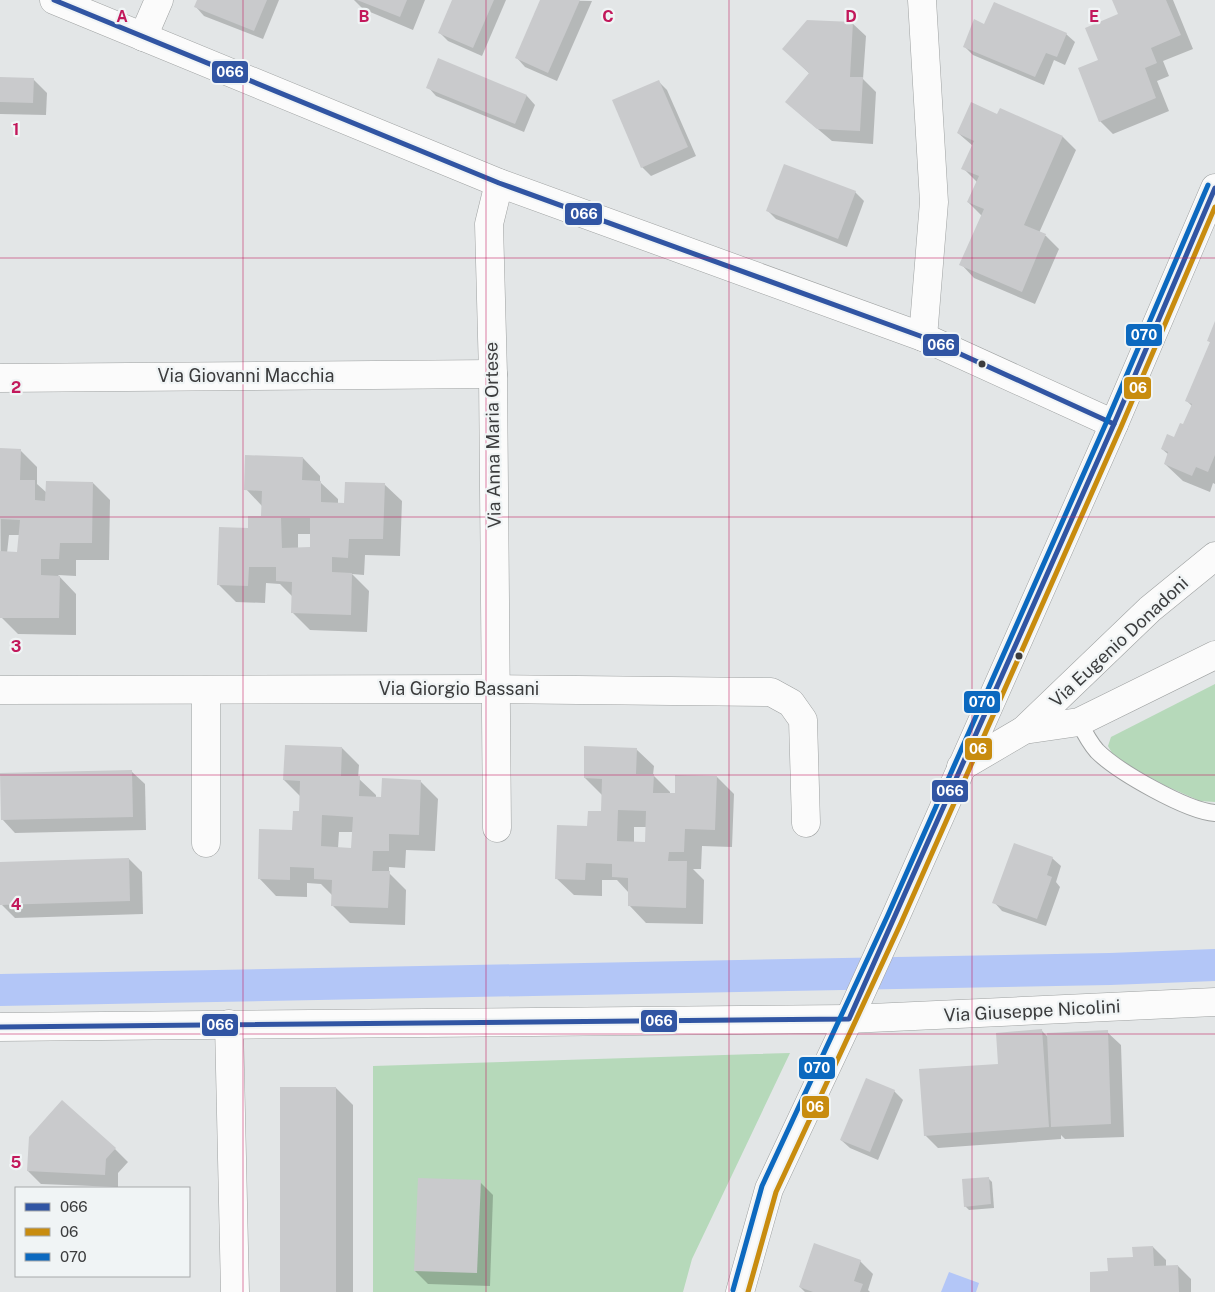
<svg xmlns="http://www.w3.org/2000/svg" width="1215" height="1292" font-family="'Public Sans',sans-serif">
<rect width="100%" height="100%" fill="#e3e6e7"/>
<!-- green -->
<g fill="#b6d9ba">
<polygon points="1215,684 1215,802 1200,801 1166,786 1128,765 1112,753 1108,746 1111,737"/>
<polygon points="790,1053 692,1259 683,1292 373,1292 373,1066"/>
</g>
<!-- water -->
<polygon fill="#b3c6f7" points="949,1272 979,1283 976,1292 941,1292"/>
<!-- shadow -->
<g fill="#0003" fill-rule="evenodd">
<polygon points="198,0 279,0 263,39 204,16 196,7"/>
<polygon points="354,0 425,0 413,30 363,9"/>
<polygon points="454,0 506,0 482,56 448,41 440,33"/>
<polygon points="542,0 592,1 557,81 525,67 517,58"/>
<polygon points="1114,0 1173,0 1193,49 1163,61 1169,76 1157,81 1169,111 1113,134 1100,121 1100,61 1120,15"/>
<polygon points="852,23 866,36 863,79 876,92 873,144 832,141 800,114 810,74 784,49"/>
<polygon points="985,25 1066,34 1075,42 1065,65 1054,60 1044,85 973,55 964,46"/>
<polygon points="439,60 527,96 535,105 524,132 436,96 428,87"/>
<polygon points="0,79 33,79 47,93 46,115 0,114"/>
<polygon points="658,81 667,90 696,156 651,176 642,167"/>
<polygon points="958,133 1063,137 1076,150 1039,233 1046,236 1059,249 1035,304 974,278 961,264 982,216 968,202 977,182 963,168 973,146"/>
<polygon points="855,192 864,201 847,247 776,219 767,210"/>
<polygon points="1215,324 1215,484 1213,483 1210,492 1183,481 1165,464 1169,455 1162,449 1175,439 1184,426 1192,406 1187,401 1211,343 1208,340"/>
<path d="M0,449L20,450L37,467V484L47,493L93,483L110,500L109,560H76V576L58,575L76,594V635L18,634L1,617ZM9,535H20L19,554L7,553Z"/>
<path d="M303,458L320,476V482L338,499V504H346L384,484L402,501L400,556L365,555L364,575L352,574L369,591L367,632L310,630L293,613V597L280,584L266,583L265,603L236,602L219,585L249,529L262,517V506L246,489ZM298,534H312V549H298Z"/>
<path d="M342,748L359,765L358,778L376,795V798H383L420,781L438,799L435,851L406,850L405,868L389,867V873L406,890L405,925L350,923L332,905L333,896L321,884L307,883V897L276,896L259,878L293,831L301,812V797L284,780ZM339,832H353L352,849L338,848Z"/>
<path d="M636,749L654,766L653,775L670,792V795H676L717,777L734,794L732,847L702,846L701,869H693L704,880L703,924L646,923L629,905V893L617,880H602V896L574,895L556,878L588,827L602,812L603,796L585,778ZM634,827H647L646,843H634Z"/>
<polygon points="131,771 145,784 146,830 15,833 2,819"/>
<polygon points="1052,858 1061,866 1056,882 1060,887 1046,926 1002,911 994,902"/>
<polygon points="129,859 142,872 143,914 15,918 2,905"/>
<polygon points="1042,1031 1049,1038 1107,1032 1121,1045 1124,1137 1065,1139 1061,1135 1061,1139 938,1148 925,1135 999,1065"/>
<polygon points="336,1088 353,1105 353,1292 281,1292"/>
<polygon points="894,1091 903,1100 878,1160 850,1148 841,1140"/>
<polygon points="115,1149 128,1162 118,1173 118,1187 41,1184 28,1171"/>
<polygon points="988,1178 992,1182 994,1208 969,1210 965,1206"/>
<polygon points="480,1182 493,1195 490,1286 428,1284 415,1271"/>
<polygon points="1153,1247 1166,1260 1166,1267 1178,1266 1191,1279 1191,1292 1092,1292 1109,1273"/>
<polygon points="860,1261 873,1274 868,1290 870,1292 805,1292 800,1287"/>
</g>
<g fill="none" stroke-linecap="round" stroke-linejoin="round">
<!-- canal -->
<polyline stroke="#b3c6f7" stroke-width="32" points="0,990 1110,969 1215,965"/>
</g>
<!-- building -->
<g fill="#c9cacc" fill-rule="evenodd">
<polygon points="197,0 267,0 254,31 194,7"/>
<polygon points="357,0 407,0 400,17"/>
<polygon points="452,0 494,0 473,48 438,33"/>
<polygon points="540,0 580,0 548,73 515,58"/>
<polygon points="1112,0 1166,0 1181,35 1151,48 1157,63 1145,68 1156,98 1099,122 1078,68 1098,60 1085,28 1118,14"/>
<polygon points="994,2 1067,33 1057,57 1046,53 1035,77 963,47 974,19 984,24"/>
<polygon points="807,20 853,22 850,77 863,77 860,131 817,129 785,102 809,73 782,49"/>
<polygon points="438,58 527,95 515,124 426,88"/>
<polygon points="0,77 34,78 33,103 0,102"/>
<polygon points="659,80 688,147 641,168 612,100"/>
<polygon points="971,102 997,114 1000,108 1063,136 1024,225 1046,234 1022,292 959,265 984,209 967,202 979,176 961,169 974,141 957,133"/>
<polygon points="784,164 856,191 838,239 766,211"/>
<polygon points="1215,321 1215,455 1208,472 1196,467 1192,476 1164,464 1168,452 1161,449 1167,434 1174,437 1180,423 1183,424 1192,404 1185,401 1210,342 1207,341"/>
<polygon points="0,448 21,449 20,480 35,480 35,500 45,501 46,481 93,482 92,543 60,543 59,559 41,559 41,575 60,576 59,618 0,618 0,551 17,552 20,520 0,519"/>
<path d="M245,455L303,457L302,480L321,481V502L344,503L345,482L385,483L383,539H349L348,558L332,557V572L352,573L351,615L291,613L292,582L276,581V567H249L248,586L217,585L219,527L248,528V516H261L262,491L244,490ZM281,518H310V547L282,548Z"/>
<path d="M285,745L342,747L341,776H360L359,796L381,797L382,778L421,780L419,835L389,834V851H373L372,871H390L388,908L331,906L332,880L314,879V868L290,867V880L258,879L259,829L292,830L293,811H299L300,781L283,780ZM322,815L353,817L351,848L321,846Z"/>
<path d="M584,746L637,748L636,774H654L653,793H675V775L717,776L715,830L685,829L684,852H669L668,861H687L686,908L628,906V878L612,877V864L586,863L585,880L555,879L557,825L587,826L588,811H601L602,779L584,778ZM618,810L646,811L645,842L617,841Z"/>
<polygon points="132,770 133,817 1,820 0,773"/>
<polygon points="1014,843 1053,857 1047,875 1052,877 1037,919 992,903"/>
<polygon points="129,858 130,901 0,905 0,862"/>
<polygon points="1042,1029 1049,1127 924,1136 919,1069 998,1064 996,1033"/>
<polygon points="1108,1030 1111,1124 1051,1127 1047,1033"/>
<polygon points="866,1078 895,1090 870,1152 840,1140"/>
<rect x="280" y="1087" width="56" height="205"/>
<polygon points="62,1100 116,1148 106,1159 105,1175 27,1171 29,1137"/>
<polygon points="989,1177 991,1204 964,1207 962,1179"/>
<polygon points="418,1178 481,1180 477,1273 414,1271"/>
<polygon points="814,1243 861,1260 854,1281 863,1284 860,1292 813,1292 799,1287"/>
<polygon points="1153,1246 1154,1266 1178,1265 1179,1292 1090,1292 1090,1272 1108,1271 1107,1258 1133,1257 1132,1247"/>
</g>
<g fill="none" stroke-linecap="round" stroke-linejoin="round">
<!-- service casing -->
<g stroke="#9ea1a1" stroke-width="18">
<path id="service" d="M1079,722C1084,732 1089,742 1097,751C1118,772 1187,811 1215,813"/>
</g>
<!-- minor casing -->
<g stroke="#9ea1a1" stroke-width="29">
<g id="minor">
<polyline points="922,0 934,202 923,337"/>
<polyline points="143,37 159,0"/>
<polyline points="0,378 493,374"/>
<polyline points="0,690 494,689 771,692 791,703 803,720 806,823"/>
<polyline points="1024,730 1150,609 1215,556"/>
<polyline points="961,767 1024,730 1079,722 1215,655"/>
<polyline points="497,828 493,374 489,224 499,183"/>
<polyline points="206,843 206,690"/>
<polyline points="849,1019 1215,1002"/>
<polyline points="229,1024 235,1292"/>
</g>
</g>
<!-- tertiary casing -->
<g stroke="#9ea1a1" stroke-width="29">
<g id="tertiary">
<polyline points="54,0 499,183 923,337 1114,424"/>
<polyline points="0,1027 849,1019"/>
<polyline points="740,1292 769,1189 849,1019 894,920 1114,424 1215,188"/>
</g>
</g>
<!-- service -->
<use href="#service" stroke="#fbfbfb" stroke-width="16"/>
<!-- minor -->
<use href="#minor" stroke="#fbfbfb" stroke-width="28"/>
<!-- tertiary -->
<use href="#tertiary" stroke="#fbfbfb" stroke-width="28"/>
<!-- bus-1 casing -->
<g stroke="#f0f4f5" stroke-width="9">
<g id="bus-1">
<polyline points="54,0 499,183 923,337 1114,424"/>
<polyline points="0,1027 849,1019 1114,424 1215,188"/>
</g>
</g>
<!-- bus-2 casing -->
<g stroke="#f0f4f5" stroke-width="9">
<polyline id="bus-2" points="748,1292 776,1192 901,923 1121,427 1215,207"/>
</g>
<!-- bus-3 casing -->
<g stroke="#f0f4f5" stroke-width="9">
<polyline id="bus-3" points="733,1290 762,1186 887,917 1107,421 1208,185"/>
</g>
<!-- bus-1 -->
<use href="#bus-1" stroke="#3155a3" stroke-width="5"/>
<!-- bus-2 -->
<use href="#bus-2" stroke="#c88c0f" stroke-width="5"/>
<!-- bus-3 -->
<use href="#bus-3" stroke="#0c69bf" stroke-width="5"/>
</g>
<!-- grid -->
<path fill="none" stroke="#c2185b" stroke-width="1" stroke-opacity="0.55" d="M243,0V1292M486,0V1292M729,0V1292M972,0V1292M0,258H1215M0,517H1215M0,775H1215M0,1034H1215"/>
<!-- markers -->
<g fill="#3b3c3d" stroke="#f0f4f5" stroke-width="2">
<circle cx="982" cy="364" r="4.5"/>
<circle cx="1019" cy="656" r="4.5"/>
</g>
<g text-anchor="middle" stroke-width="4.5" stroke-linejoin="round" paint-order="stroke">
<!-- street labels -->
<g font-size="18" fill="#3b3c3d" stroke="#f0f4f5">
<text x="246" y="382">Via Giovanni Macchia</text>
<text transform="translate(493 435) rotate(-91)" y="6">Via Anna Maria Ortese</text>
<text transform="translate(1119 642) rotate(-43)" y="6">Via Eugenio Donadoni</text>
<text x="459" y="695">Via Giorgio Bassani</text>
<text transform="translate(1032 1011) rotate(-3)" y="6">Via Giuseppe Nicolini</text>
</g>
</g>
<g font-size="16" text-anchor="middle" font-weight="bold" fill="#c2185b" stroke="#f0f4f5" stroke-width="4.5" stroke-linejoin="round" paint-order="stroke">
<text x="122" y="22">A</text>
<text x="364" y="22">B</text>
<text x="608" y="22">C</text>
<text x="851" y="22">D</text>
<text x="1094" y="22">E</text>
<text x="16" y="135">1</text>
<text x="16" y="393">2</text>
<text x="16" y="652">3</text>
<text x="16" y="910">4</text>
<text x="16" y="1168">5</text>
</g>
<g stroke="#f0f4f5" stroke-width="2">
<rect x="211" y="60" width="38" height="24" rx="5" fill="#3155a3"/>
<rect x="564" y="202" width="39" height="24" rx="5" fill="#3155a3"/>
<rect x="1125" y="323" width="38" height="24" rx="5" fill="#0c69bf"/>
<rect x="922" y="333" width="38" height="24" rx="5" fill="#3155a3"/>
<rect x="1123" y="376" width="29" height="24" rx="5" fill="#c88c0f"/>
<rect x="963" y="690" width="38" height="24" rx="5" fill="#0c69bf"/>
<rect x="964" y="737" width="29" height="24" rx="5" fill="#c88c0f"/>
<rect x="931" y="779" width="38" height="24" rx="5" fill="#3155a3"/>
<rect x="640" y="1009" width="38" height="24" rx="5" fill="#3155a3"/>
<rect x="201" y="1013" width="38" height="24" rx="5" fill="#3155a3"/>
<rect x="798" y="1056" width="38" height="24" rx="5" fill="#0c69bf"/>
<rect x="801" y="1095" width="29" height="24" rx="5" fill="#c88c0f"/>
</g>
<g font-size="14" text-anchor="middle" font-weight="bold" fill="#fff">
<text x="230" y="77">066</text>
<text x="584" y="219">066</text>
<text x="1144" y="340">070</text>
<text x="941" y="350">066</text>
<text x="1138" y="393">06</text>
<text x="982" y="707">070</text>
<text x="978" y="754">06</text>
<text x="950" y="796">066</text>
<text x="659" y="1026">066</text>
<text x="220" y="1030">066</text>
<text x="817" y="1073">070</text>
<text x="815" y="1112">06</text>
</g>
<!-- legend -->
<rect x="15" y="1187" width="175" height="90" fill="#f0f4f5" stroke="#a8aaab"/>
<rect x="25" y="1203" width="25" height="8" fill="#3155a3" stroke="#a8aaab"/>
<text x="60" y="1212" font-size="15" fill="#3b3c3d">066</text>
<rect x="25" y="1228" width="25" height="8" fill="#c88c0f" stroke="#a8aaab"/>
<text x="60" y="1237" font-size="15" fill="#3b3c3d">06</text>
<rect x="25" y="1253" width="25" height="8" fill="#0c69bf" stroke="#a8aaab"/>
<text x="60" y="1262" font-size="15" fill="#3b3c3d">070</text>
</svg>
